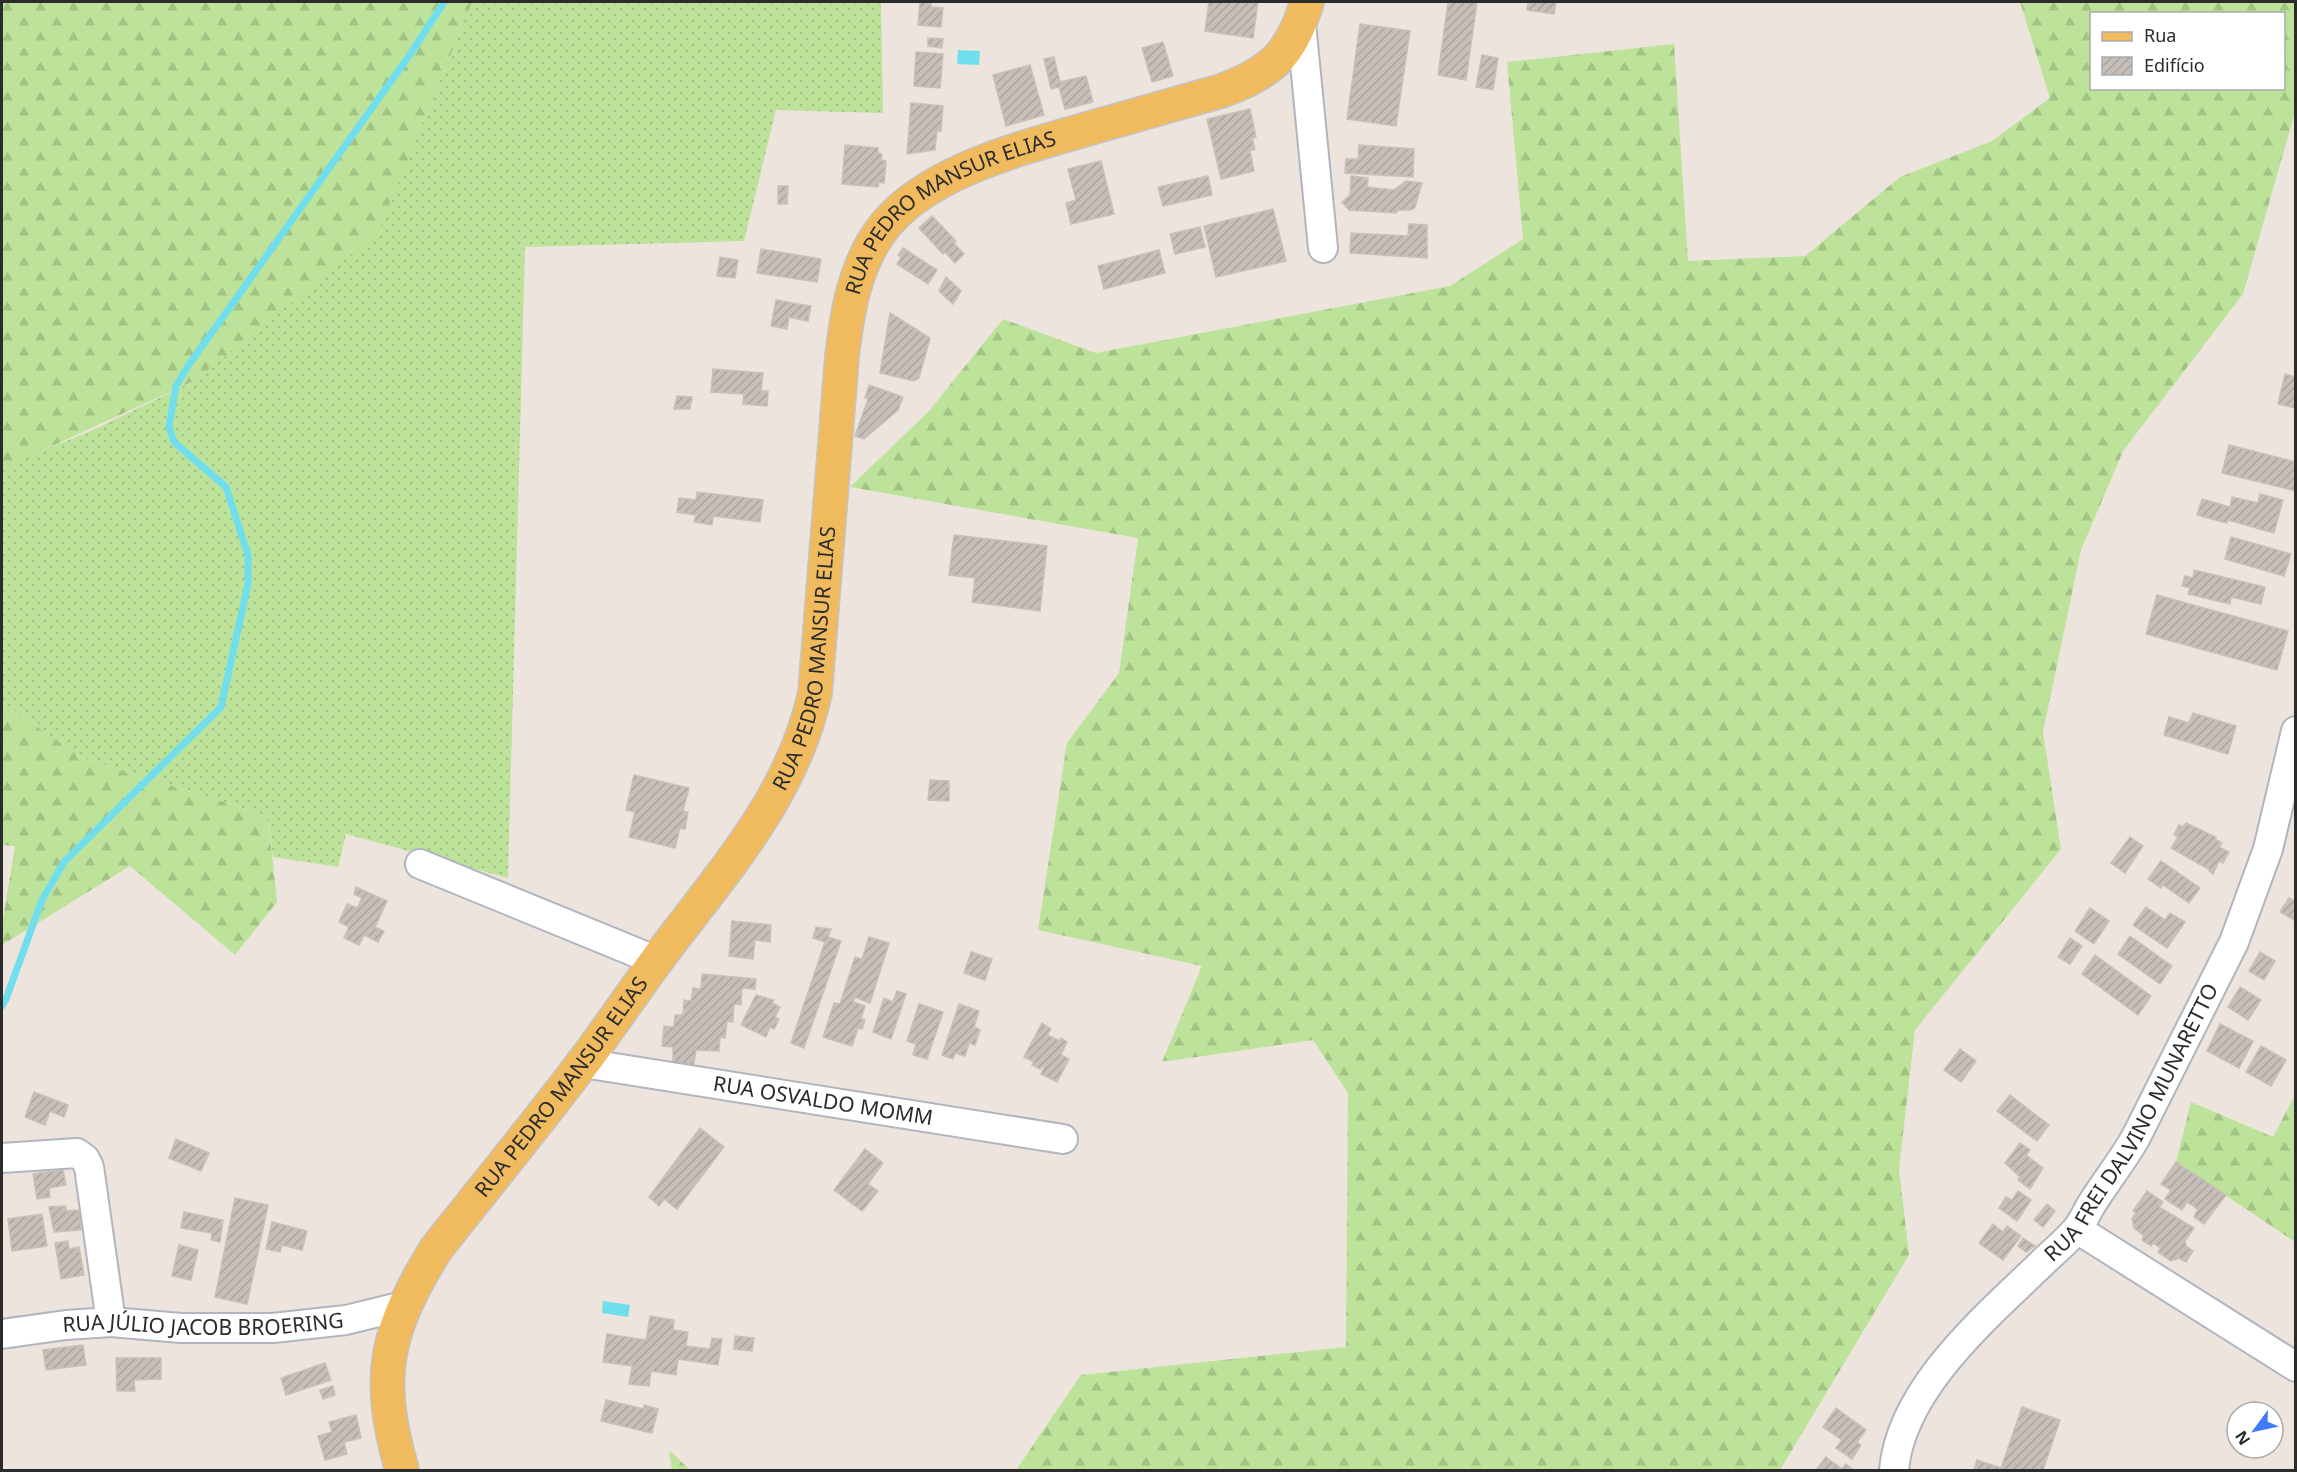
<svg xmlns="http://www.w3.org/2000/svg" width="2297" height="1472" font-family="'Noto Sans',sans-serif">
<defs>
<pattern id="grass-dots" width="8" height="8" patternUnits="userSpaceOnUse" patternTransform="scale(1.5)"><rect width="8" height="8" fill="#bde39a"/><path d="M2 2h.1M6 6h.1" fill="none" stroke="#a3c385" stroke-width="1.8" stroke-linecap="round"/></pattern>
<pattern id="forest-firs" width="22" height="20" patternUnits="userSpaceOnUse" patternTransform="scale(1.5)"><rect width="22" height="20" fill="#bde39a"/><path d="M5 1l3.5 6h-7zM16 11l3.5 6h-7z" fill="#a3c385"/></pattern>
<pattern id="building-hatch" width="6" height="6" patternUnits="userSpaceOnUse" patternTransform="scale(1.5)"><rect width="6" height="6" fill="#c6bfb9"/><path d="M-1 1l2-2M0 6l6-6M5 7l2-2" fill="none" stroke="#aaa49f"/></pattern>
</defs>
<rect width="100%" height="100%" fill="#ede4de"/>
<!-- grass -->
<polygon fill="url(#grass-dots)" points="469,2 881,2 883,113 776,110 744,241 525,247 508,878 346,834 338,867 273,857 268,816 82,758 2,702 2,467 93,430 194,381 422,124 459,34"/>
<!-- forest -->
<g fill="url(#forest-firs)" fill-rule="evenodd">
<polygon points="2,2 472,2 378,233 194,381 2,469"/>
<path d="M2020,2H2295V112L2243,294L2123,451L2081,550L2043,732L2061,849L1915,1030L1899,1169L1909,1255L1780,1470H1016L1081,1375L1346,1347L1348,1093L1313,1040L1162,1062L1202,966L1038,930L1067,743L1119,673L1138,538L850,487L929,411L1003,319L1096,353L1450,286L1523,239L1507,62L1674,44L1688,261L1805,256L1900,177L1992,141L2050,98ZM2092,14H2284V88H2092Z"/>
<polygon points="2,702 82,758 268,816 277,902 235,955 130,866 2,945 2,925 15,846 2,845"/>
<polygon points="2295,1095 2295,1242 2176,1162 2191,1102 2273,1137"/>
<polygon points="669,1450 690,1470 672,1470"/>
</g>
<!-- water -->
<g fill="#71deee">
<polygon points="958,50 980,51 979,65 957,64"/>
<polygon points="603,1301 630,1305 628,1317 602,1313"/>
</g>
<g fill="none" stroke-linecap="round" stroke-linejoin="round">
<!-- stream -->
<polyline stroke="#71deee" stroke-width="7" points="2,1006 6,999 42,900 64,862 221,707 248,584 248,555 226,487 174,442 169,427 176,386 188,366 409,56 444,2"/>
</g>
<!-- building -->
<g fill="url(#building-hatch)" stroke="#c9c0b7" stroke-width="1.5">
<polygon points="920,2 931,3 931,7 943,8 941,27 918,25"/>
<polygon points="1209,2 1258,2 1253,38 1205,31"/>
<polygon points="1448,2 1477,2 1466,80 1438,75"/>
<polygon points="1528,2 1556,2 1554,14 1527,10"/>
<polygon points="1360,24 1410,31 1396,126 1347,119"/>
<polygon points="928,38 943,39 942,48 928,46"/>
<polygon points="1163,42 1173,76 1152,82 1142,48"/>
<polygon points="916,52 943,54 940,88 914,86"/>
<polygon points="1482,55 1498,58 1493,90 1476,87"/>
<polygon points="1054,57 1060,82 1086,76 1093,102 1065,109 1059,87 1051,89 1044,59"/>
<polygon points="1030,65 1044,115 1006,126 993,75"/>
<polygon points="911,103 943,106 941,131 937,131 935,150 907,154"/>
<polygon points="1250,109 1256,137 1252,138 1255,149 1250,151 1254,171 1221,179 1207,119"/>
<polygon points="845,145 878,148 878,153 882,154 881,160 886,161 884,183 879,182 878,187 842,184"/>
<polygon points="1359,145 1414,149 1413,177 1345,173 1346,159 1358,159"/>
<polygon points="1101,161 1114,214 1071,224 1066,203 1076,200 1068,169"/>
<polygon points="1208,176 1212,195 1163,206 1158,187"/>
<polygon points="1351,176 1368,178 1367,187 1394,190 1406,181 1422,183 1415,207 1411,210 1399,210 1396,213 1349,210 1342,202 1350,195"/>
<polygon points="778,186 788,186 787,204 778,204"/>
<polygon points="1273,209 1286,261 1216,277 1204,226"/>
<polygon points="932,216 956,241 954,243 964,254 955,263 945,252 943,254 919,228"/>
<polygon points="1409,224 1427,225 1427,258 1350,253 1351,233 1408,236"/>
<polygon points="1200,227 1205,247 1175,254 1170,234"/>
<polygon points="903,248 937,270 928,284 897,264 901,257 898,255"/>
<polygon points="761,249 821,259 817,282 757,273"/>
<polygon points="1159,250 1165,273 1104,289 1098,266"/>
<polygon points="720,257 738,260 735,278 717,276"/>
<polygon points="946,277 961,291 953,304 939,291"/>
<polygon points="776,300 811,306 808,321 789,317 787,329 771,326"/>
<polygon points="890,313 930,338 919,378 914,381 880,373"/>
<polygon points="713,369 763,373 761,391 768,391 767,406 743,404 744,394 711,392"/>
<polygon points="2285,374 2296,377 2296,408 2278,404"/>
<polygon points="869,385 903,397 898,410 864,439 855,436 868,399 865,398"/>
<polygon points="677,396 692,397 690,409 674,409"/>
<polygon points="2229,445 2296,462 2296,491 2222,473"/>
<polygon points="697,492 763,500 760,522 713,516 712,525 694,522 696,515 677,512 679,498 696,500"/>
<polygon points="2260,494 2283,500 2274,533 2228,520 2227,523 2197,515 2202,499 2230,507 2232,497 2258,503"/>
<polygon points="954,535 1047,546 1040,611 972,602 975,578 949,575"/>
<polygon points="2231,537 2291,554 2284,576 2225,559"/>
<polygon points="2194,570 2265,587 2261,604 2231,597 2230,604 2188,594 2190,588 2182,586 2185,576 2193,578"/>
<polygon points="2157,595 2288,631 2277,670 2146,634"/>
<polygon points="2193,713 2236,726 2228,754 2164,735 2169,717 2189,723"/>
<polygon points="634,775 689,788 683,811 688,812 685,829 680,828 675,848 629,837 635,812 626,810"/>
<polygon points="930,780 949,781 949,801 928,800"/>
<polygon points="2186,823 2216,837 2215,839 2222,843 2219,847 2229,852 2223,863 2219,861 2213,874 2209,871 2210,870 2171,848 2178,837 2174,835 2179,825 2183,827"/>
<polygon points="2130,837 2143,846 2125,873 2111,863"/>
<polygon points="2161,861 2200,888 2189,903 2163,885 2161,888 2148,879"/>
<polygon points="356,887 387,901 375,927 384,931 378,942 364,935 359,945 344,938 349,927 339,922 347,904 357,908 362,898 354,894"/>
<polygon points="2289,898 2296,902 2296,921 2280,912"/>
<polygon points="2146,907 2165,920 2170,913 2185,922 2167,948 2133,925"/>
<polygon points="2090,908 2109,921 2094,944 2075,931"/>
<polygon points="732,921 771,925 770,942 755,940 753,959 729,956"/>
<polygon points="816,927 831,929 828,937 841,941 804,1048 791,1043 825,942 813,938"/>
<polygon points="2130,936 2172,966 2160,984 2118,954"/>
<polygon points="869,937 889,943 870,1003 855,997 853,1002 865,1006 861,1019 865,1020 862,1029 858,1028 852,1046 823,1037 834,1003 840,1004 855,957 862,959"/>
<polygon points="2070,938 2082,946 2070,964 2058,957"/>
<polygon points="971,952 992,959 985,980 964,973"/>
<polygon points="2260,952 2275,961 2264,980 2249,971"/>
<polygon points="2095,955 2151,996 2138,1015 2082,974"/>
<polygon points="702,974 756,979 755,989 742,988 741,1005 734,1004 733,1022 727,1021 725,1038 720,1037 719,1051 696,1050 693,1069 673,1064 673,1047 662,1046 664,1026 674,1027 675,1015 683,1015 684,1000 691,1001 693,988 701,989"/>
<polygon points="2240,987 2261,1000 2248,1020 2228,1007"/>
<polygon points="897,991 906,994 891,1039 873,1032 884,998 893,1002"/>
<polygon points="756,995 774,1000 772,1003 780,1007 775,1017 779,1019 774,1029 770,1027 766,1037 741,1025"/>
<polygon points="919,1004 943,1012 927,1059 913,1055 916,1044 907,1041"/>
<polygon points="959,1004 979,1011 974,1027 980,1030 975,1045 969,1043 965,1056 955,1053 953,1059 942,1055"/>
<polygon points="1042,1023 1051,1029 1047,1035 1060,1041 1061,1038 1067,1042 1061,1055 1069,1059 1057,1082 1041,1074 1044,1067 1042,1066 1040,1069 1032,1065 1034,1062 1024,1057"/>
<polygon points="2220,1024 2253,1041 2239,1068 2207,1051"/>
<polygon points="2261,1046 2286,1060 2271,1086 2246,1072"/>
<polygon points="1960,1049 1976,1061 1961,1082 1944,1070"/>
<polygon points="34,1092 68,1105 64,1117 50,1111 45,1125 25,1117"/>
<polygon points="2010,1095 2049,1125 2037,1141 1997,1111"/>
<polygon points="700,1128 724,1147 677,1209 664,1199 659,1206 649,1197"/>
<polygon points="176,1139 209,1153 201,1171 169,1158"/>
<polygon points="2020,1143 2030,1150 2026,1155 2043,1168 2030,1189 2018,1180 2020,1177 2005,1163"/>
<polygon points="865,1149 883,1163 868,1184 878,1191 862,1211 834,1190"/>
<polygon points="2176,1162 2226,1195 2204,1224 2194,1217 2198,1209 2187,1202 2182,1210 2165,1199 2171,1190 2161,1184"/>
<polygon points="63,1170 66,1185 49,1188 50,1197 37,1199 33,1174"/>
<polygon points="2018,1191 2031,1200 2017,1221 1999,1208 2006,1197 2012,1200"/>
<polygon points="2147,1191 2163,1202 2159,1207 2194,1228 2185,1241 2186,1246 2193,1251 2186,1262 2179,1258 2171,1261 2158,1252 2161,1248 2153,1243 2151,1246 2142,1240 2144,1236 2134,1228 2132,1219 2136,1213 2133,1211"/>
<polygon points="235,1198 268,1205 247,1304 215,1297"/>
<polygon points="2047,1204 2055,1211 2043,1227 2034,1220"/>
<polygon points="66,1206 66,1211 79,1210 81,1230 54,1232 49,1207"/>
<polygon points="184,1212 223,1220 220,1242 211,1240 212,1233 181,1228"/>
<polygon points="42,1214 47,1246 12,1251 8,1219"/>
<polygon points="272,1222 307,1231 302,1250 282,1245 280,1252 266,1249"/>
<polygon points="1993,1224 2003,1232 2007,1226 2021,1236 2003,1260 1979,1243"/>
<polygon points="2023,1238 2035,1246 2026,1252 2018,1246"/>
<polygon points="68,1241 69,1249 79,1247 84,1275 61,1279 55,1243"/>
<polygon points="179,1245 198,1250 191,1280 172,1276"/>
<polygon points="650,1316 674,1320 673,1330 688,1332 686,1346 710,1349 712,1338 722,1339 718,1365 678,1359 676,1375 651,1371 649,1386 629,1384 632,1366 603,1362 607,1334 646,1340"/>
<polygon points="735,1336 754,1338 752,1351 734,1349"/>
<polygon points="83,1345 86,1365 46,1370 43,1350"/>
<polygon points="116,1358 161,1358 161,1379 134,1380 135,1391 117,1391"/>
<polygon points="325,1363 331,1380 286,1395 281,1378"/>
<polygon points="333,1386 335,1395 323,1399 320,1390"/>
<polygon points="606,1400 644,1409 644,1405 658,1409 652,1433 601,1421"/>
<polygon points="2022,1407 2060,1420 2043,1470 1974,1470 1977,1460 2001,1468"/>
<polygon points="1836,1408 1866,1430 1857,1442 1861,1445 1852,1459 1836,1448 1842,1440 1823,1427"/>
<polygon points="356,1415 361,1438 344,1442 347,1454 325,1460 318,1436 332,1432 329,1422"/>
<polygon points="1826,1457 1842,1469 1846,1464 1854,1470 1816,1470"/>
</g>
<g fill="none" stroke-linecap="round" stroke-linejoin="round">
<!-- minor casing -->
<g stroke="#b1b5bf" stroke-width="32">
<g id="minor">
<polyline points="1301,23 1323,248"/>
<polyline points="420,864 657,961"/>
<path id="s1" d="M583,1063L1063,1139"/>
<polyline points="2,1158 77,1153 85,1159 89,1167 111,1322"/>
<polyline points="2077,1229 2296,1367"/>
<path id="s2" d="M2,1334L66,1325L111,1322L181,1328H273L346,1320L403,1306"/>
<path id="s3" d="M1894,1470C1901,1389 1985,1318 2040,1265C2052,1253 2066,1242 2076,1230C2083,1222 2087,1211 2093,1202C2107,1180 2123,1160 2136,1137L2234,942L2268,849L2296,731"/>
</g>
</g>
<!-- major casing -->
<g stroke="#c4c4c4" stroke-width="36">
<g id="major">
<path id="s4" d="M402,1470C375,1376 385,1332 436,1249C485,1187 535,1126 582,1064C608,1030 631,995 657,960C719,876 792,799 815,693L842,357C847,313 854,269 880,232C923,171 1026,147 1094,127C1136,115 1179,103 1221,91C1272,73 1292,53 1307,2"/>
</g>
</g>
<!-- minor -->
<use href="#minor" stroke="#fff" stroke-width="28"/>
<!-- major -->
<use href="#major" stroke="#f0bb5f" stroke-width="33"/>
</g>
<g text-anchor="middle" stroke-width="6" stroke-linejoin="round" paint-order="stroke">
<!-- street labels -->
<g font-size="21" fill="#2b2b2b" stroke="#fff">
<text dy="7" stroke="none"><textPath href="#s4" startOffset="1446">RUA PEDRO MANSUR ELIAS</textPath></text>
<text dy="7" stroke="none"><textPath href="#s4" startOffset="942">RUA PEDRO MANSUR ELIAS</textPath></text>
<text dy="7" stroke="none"><textPath href="#s4" startOffset="438">RUA PEDRO MANSUR ELIAS</textPath></text>
<text dy="7" stroke="none"><textPath href="#s1" startOffset="243">RUA OSVALDO MOMM</textPath></text>
<text dy="7" stroke="none"><textPath href="#s3" startOffset="428">RUA FREI DALVINO MUNARETTO</textPath></text>
<text dy="7" stroke="none"><textPath href="#s2" startOffset="202">RUA JÚLIO JACOB BROERING</textPath></text>
</g>
</g>
<!-- border -->
<rect width="2297" height="1472" fill="none" stroke="#2b2b2b" stroke-width="6"/>
<!-- legend -->
<rect x="2090" y="12" width="195" height="78" fill="#ffffff" stroke="#aaaaaa" stroke-width="1.5"/>
<rect x="2102" y="32" width="30" height="9" fill="#f0bb5f" stroke="#aaaaaa" stroke-width="1.5"/>
<text x="2144" y="42" font-size="18" fill="#2b2b2b">Rua</text>
<rect x="2102" y="57" width="30" height="18" fill="url(#building-hatch)" stroke="#aaaaaa" stroke-width="1.5"/>
<text x="2144" y="72" font-size="18" fill="#2b2b2b">Edifício</text>
<!-- north arrow -->
<g transform="translate(2255 1430) rotate(237)"><circle r="28" fill="#ffffff" stroke="#aaaaaa" stroke-width="1.5"/>
<path d="M0-4.5L10 22L0 15L-10 22Z" fill="#3f7bf9"/>
<text y="-9" font-size="16" font-weight="bold" text-anchor="middle" fill="#2b2b2b">N</text>
</g>
</svg>
